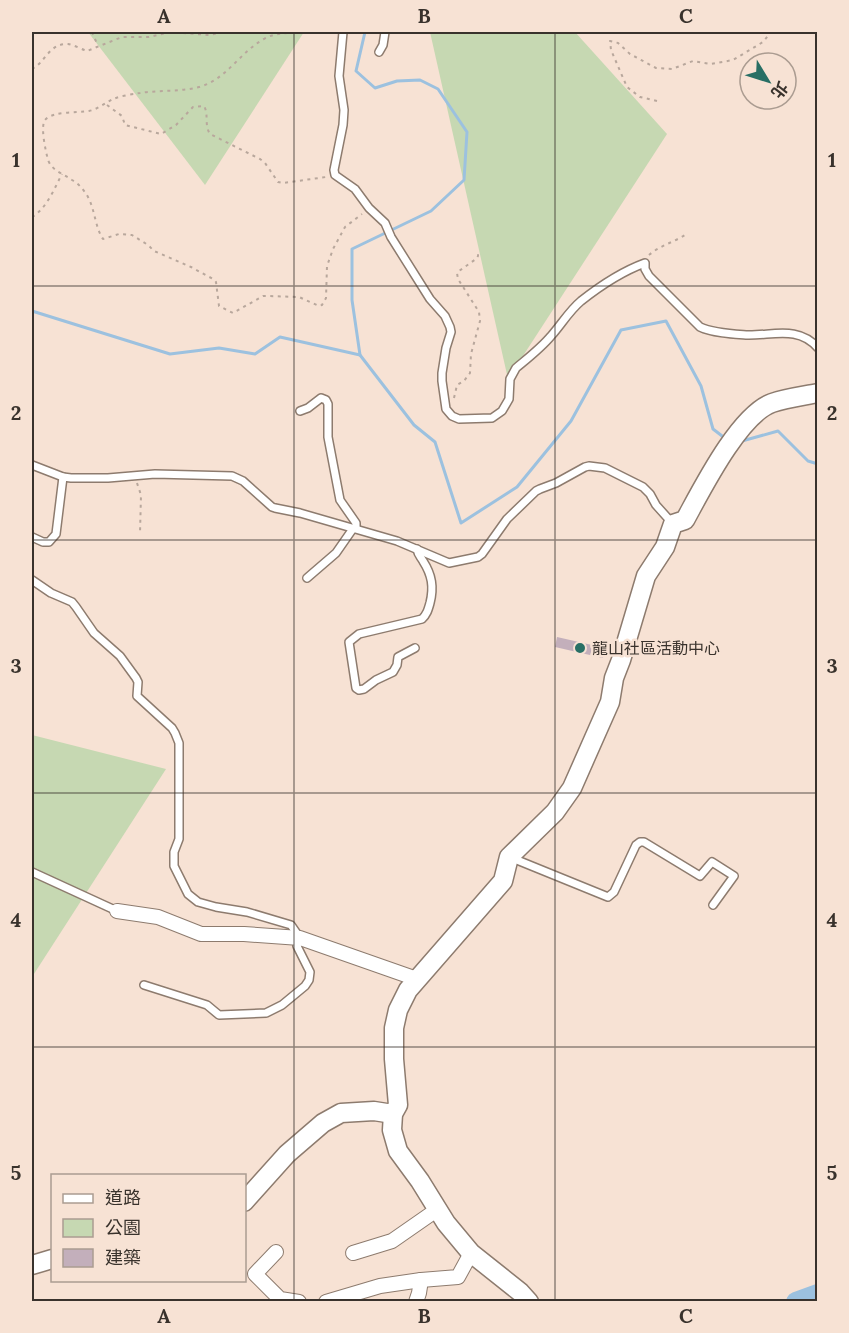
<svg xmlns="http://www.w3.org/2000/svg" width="849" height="1333" font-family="Lora,'Noto Sans TC',serif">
<rect width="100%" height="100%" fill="#f7e2d4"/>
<!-- green -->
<g fill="#c6d8b2">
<polygon points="88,32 304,32 205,185"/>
<polygon points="430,32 575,32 667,134 508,379"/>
<polygon points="32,735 166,769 32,977"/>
</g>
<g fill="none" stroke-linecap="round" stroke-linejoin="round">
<!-- stream -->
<g stroke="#9cc1df" stroke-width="3">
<polyline points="365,32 356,71 375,88 397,81 420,80 438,89 467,132 464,180 431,211 352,249 352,300 360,355 414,425 435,442 461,523 517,487 571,421 621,330 666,321 701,386 713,429 726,439"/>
<polyline points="32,311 170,354 219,348 255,354 280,337 360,355"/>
<polyline points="742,441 778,431 808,461 818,464"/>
</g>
<!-- river -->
<polyline stroke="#9cc1df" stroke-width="20" points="796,1302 818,1294"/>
</g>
<!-- building -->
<polygon fill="#c3afbb" points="557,637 605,648 603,658 555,647"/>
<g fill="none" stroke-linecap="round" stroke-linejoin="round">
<!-- lane casing -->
<g stroke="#8d7b6e" stroke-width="10">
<g id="lane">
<path d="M343,32L339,76L344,110L343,125L334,170L335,175L355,189L369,208L385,223L391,237L430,299L445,316L450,327L451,332L446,348L442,373V381L446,409L452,416L459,419L492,418L502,411L509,399L510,379L516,368C528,358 541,348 551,336C561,325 569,311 581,301C600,286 623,271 645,263V269L649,276L700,327C713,333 732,334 746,335C772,336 798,325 818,348"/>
<polyline points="379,52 383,45 385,32"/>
<polyline points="300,411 308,408 321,398 326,400 328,404 328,437 340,500 356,523 356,527 352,530 336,553 307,578"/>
<polyline points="32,465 63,477 71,478 108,478 155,474 232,476 243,481 272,507 275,508 300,513 397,541 449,563 478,557 482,554 507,519 536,491 540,489 556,483 585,467 589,466 605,468 643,487 650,494 656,505 673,524"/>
<polyline points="32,537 43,542 49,542 56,534 63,477"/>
<polyline points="32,580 51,593 72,602 76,607 94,633 120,656 136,678 138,682 137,696 172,728 175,733 179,743 179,839 174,852 174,866 188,894 198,902 216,907 247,912 291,925 300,938 297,946 310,972 309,980 305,986 282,1005 266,1013 219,1015 207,1005 144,985"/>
<path d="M415,648L398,657L397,665L393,672L376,680L364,689L359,690L356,688L349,642L359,634L422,619C427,614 428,610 430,603C434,587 432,575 423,561C420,556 418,555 417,549"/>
<polyline points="512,858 608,897 614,892 636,845 640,842 644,842 700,876 712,862 734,876 713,905"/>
<polyline points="32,872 117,911"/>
</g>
</g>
<!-- street casing -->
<g stroke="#8d7b6e" stroke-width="16">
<g id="street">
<polyline points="117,911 158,917 201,934 244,934 300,938 417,979"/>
<polyline points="276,1252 255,1274 280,1299 299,1302"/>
<polyline points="353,1253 392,1241 438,1209"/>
<polyline points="326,1302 380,1286 421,1280 458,1277 471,1253"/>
<polyline points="416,1302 419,1293 421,1280"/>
</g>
</g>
<!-- secondary casing -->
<g stroke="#8d7b6e" stroke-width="21">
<g id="secondary">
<polyline points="244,1202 287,1154 323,1123 341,1113 374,1111 393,1114"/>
<polyline points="32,1265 52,1259"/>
<path d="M529,1302L520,1292L471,1253L446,1223L420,1181L398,1151L392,1130L393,1114L398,1105L394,1059V1028L398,1010L408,990L503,881L509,857L555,812L572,788L610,702L614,678L621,660L646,576L665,547L673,524L685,520C702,489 739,415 772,403C786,398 803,396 818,393"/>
</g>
</g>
<!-- path -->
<g stroke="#b8a79c" stroke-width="2" stroke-dasharray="3 4.5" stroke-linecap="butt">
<polyline points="92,32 98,46"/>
<path d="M295,32C284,34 274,33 264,39C240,52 226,80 199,87C180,92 159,90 140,93C132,94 121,96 113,99C105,103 98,109 89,111C78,113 52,111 45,120C40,127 46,152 48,160C52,171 64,174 72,180C79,184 84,190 88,197C95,210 95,227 103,239L119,234L132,235L148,245L154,251L191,267L213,279L216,282L219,306L233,313L263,296H267L299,297L319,306L322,305L326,298L327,266L333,249L345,227L362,214"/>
<path d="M32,69C45,63 49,43 68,44C74,45 81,49 87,51L122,37H149L171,32L209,35L223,32"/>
<polyline points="657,101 640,97 627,87 611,50 610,41 618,43 630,54 656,68 672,69 693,61 711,64 733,60 763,42 771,32"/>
<path d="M107,105L122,116L125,125L161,134L176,125L193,107L204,106C209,114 204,125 210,134L260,159L265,163L278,182L283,183L326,177"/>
<path d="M32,217C47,208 54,189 62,174"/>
<path d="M649,255C659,246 674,242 685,235"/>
<polyline points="454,398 457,385 464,381 470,373 471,354 480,321 479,312 458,279 457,273 459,271 476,259 478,256 478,254"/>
<polyline points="137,483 141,495 140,533"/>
</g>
<!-- lane -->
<use href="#lane" stroke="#fff" stroke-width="7"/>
<!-- street -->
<use href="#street" stroke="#fff" stroke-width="14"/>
<!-- secondary -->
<use href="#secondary" stroke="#fff" stroke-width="18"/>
</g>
<!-- grid -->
<path fill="none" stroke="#39322c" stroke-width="1.5" stroke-opacity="0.55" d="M294,32V1302M555,32V1302M32,286H818M32,540H818M32,793H818M32,1047H818"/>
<!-- markers -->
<circle fill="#286f65" stroke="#f7e2d4" stroke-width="2" cx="580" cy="648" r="6"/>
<g text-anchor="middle" stroke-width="5" stroke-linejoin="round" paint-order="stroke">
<!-- poi labels -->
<g font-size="16" fill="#39322c" stroke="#f7e2d4" text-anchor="start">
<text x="592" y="654">龍山社區活動中心</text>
</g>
</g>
<!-- border -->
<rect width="849" height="1333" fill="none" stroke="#f7e2d4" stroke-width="66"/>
<!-- legend -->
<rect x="51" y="1174" width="195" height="108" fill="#f7e2d4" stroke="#ab9c91" stroke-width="1.5"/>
<rect x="63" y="1194" width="30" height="9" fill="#ffffff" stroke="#ab9c91" stroke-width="1.5"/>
<text x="105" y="1204" font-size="18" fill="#39322c">道路</text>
<rect x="63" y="1219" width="30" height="18" fill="#c6d8b2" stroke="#ab9c91" stroke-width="1.5"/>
<text x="105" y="1234" font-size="18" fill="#39322c">公園</text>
<rect x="63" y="1249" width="30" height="18" fill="#c3afbb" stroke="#ab9c91" stroke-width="1.5"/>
<text x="105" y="1264" font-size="18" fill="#39322c">建築</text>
<!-- north arrow -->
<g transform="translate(768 81) rotate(128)"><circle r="28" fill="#f7e2d4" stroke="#ab9c91" stroke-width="1.5"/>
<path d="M0-4.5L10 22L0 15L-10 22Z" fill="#286f65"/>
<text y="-9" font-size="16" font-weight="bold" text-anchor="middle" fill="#39322c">北</text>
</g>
<rect x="33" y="33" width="783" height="1267" fill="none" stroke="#39322c" stroke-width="2"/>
<g font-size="20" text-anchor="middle" font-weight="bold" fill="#39322c">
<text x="164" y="23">A</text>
<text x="424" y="23">B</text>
<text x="686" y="23">C</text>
<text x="16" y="167">1</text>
<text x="832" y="167">1</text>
<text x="16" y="420">2</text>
<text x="832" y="420">2</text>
<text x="16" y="673">3</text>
<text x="832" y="673">3</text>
<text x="16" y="927">4</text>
<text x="832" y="927">4</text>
<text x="16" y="1180">5</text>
<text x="832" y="1180">5</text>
<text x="164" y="1323">A</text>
<text x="424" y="1323">B</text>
<text x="686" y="1323">C</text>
</g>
</svg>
